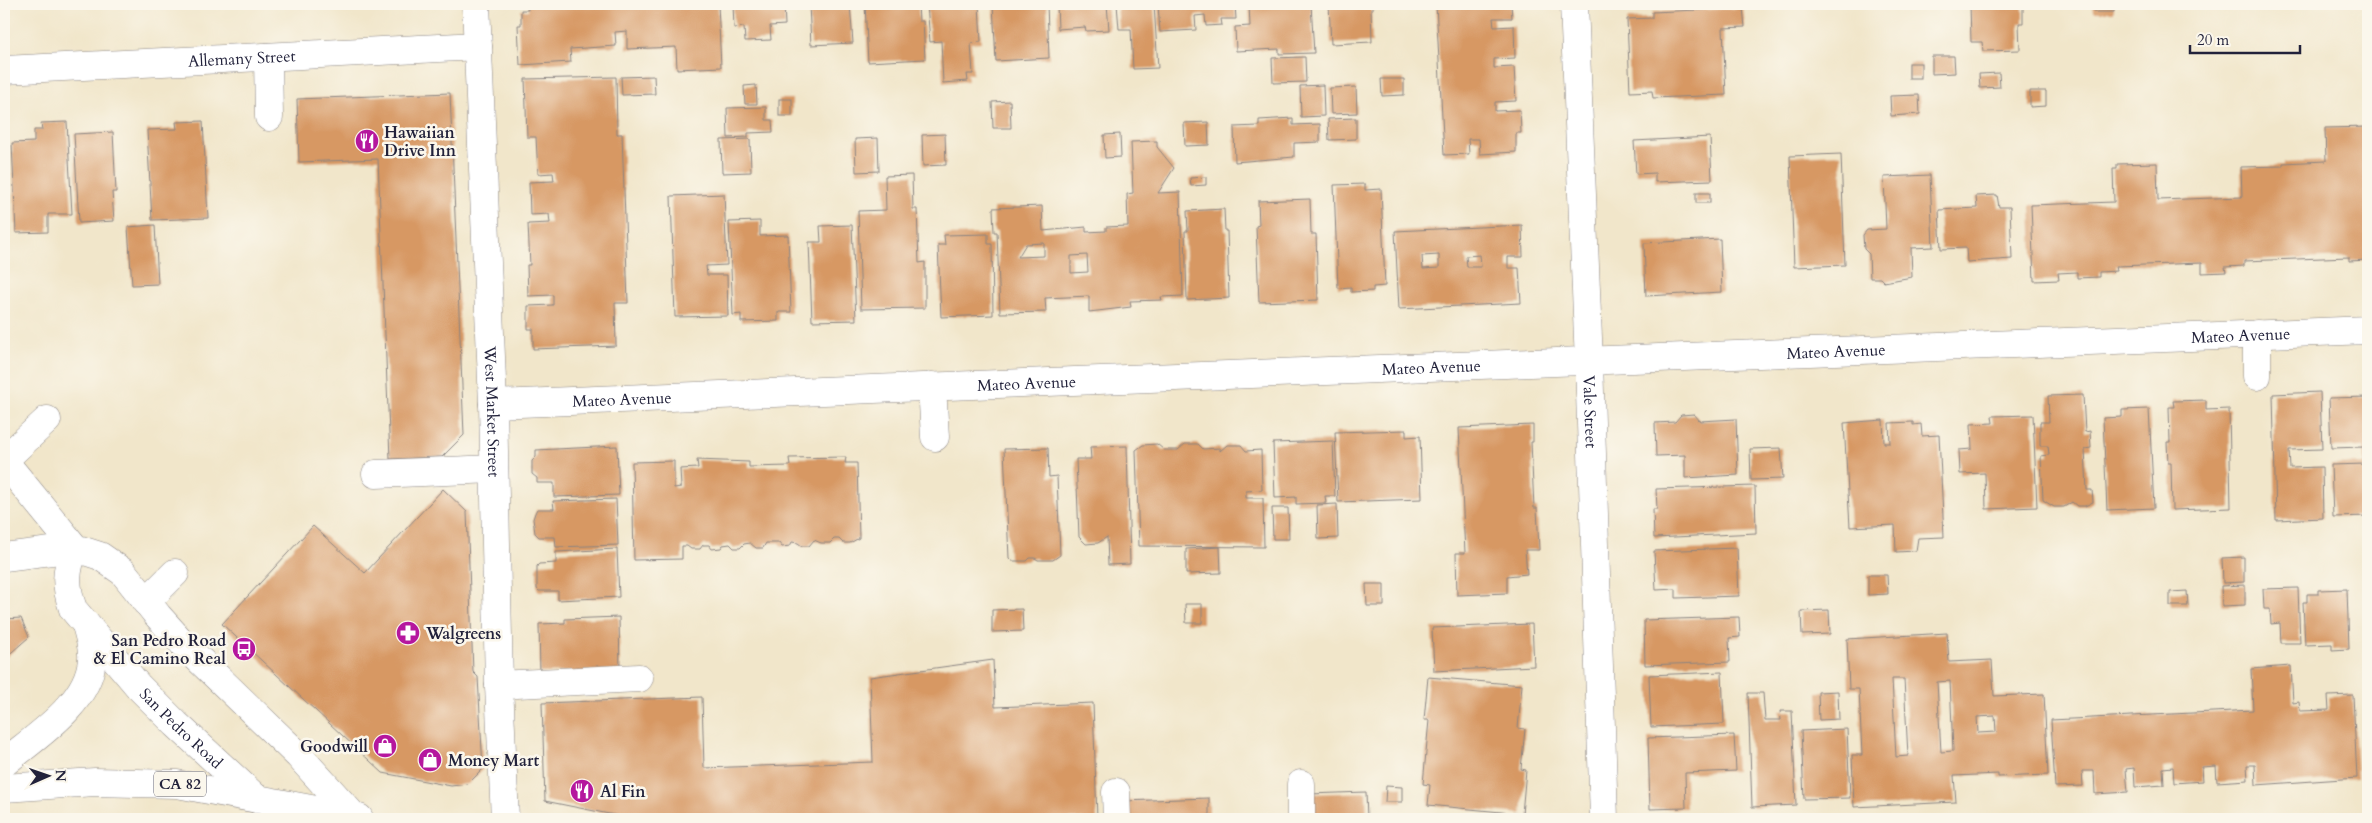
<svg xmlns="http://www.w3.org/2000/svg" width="2372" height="823" font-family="Cardo,serif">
<rect width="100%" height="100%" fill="#fbf7ec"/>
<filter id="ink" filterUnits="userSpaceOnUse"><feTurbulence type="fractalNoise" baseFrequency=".02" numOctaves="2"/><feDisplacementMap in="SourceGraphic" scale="10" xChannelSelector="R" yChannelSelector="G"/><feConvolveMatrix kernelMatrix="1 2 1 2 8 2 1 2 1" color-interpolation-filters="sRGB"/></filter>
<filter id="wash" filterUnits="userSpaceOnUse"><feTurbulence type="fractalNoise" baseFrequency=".0096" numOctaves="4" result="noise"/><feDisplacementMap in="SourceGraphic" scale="20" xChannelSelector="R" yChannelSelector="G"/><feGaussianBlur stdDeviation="1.12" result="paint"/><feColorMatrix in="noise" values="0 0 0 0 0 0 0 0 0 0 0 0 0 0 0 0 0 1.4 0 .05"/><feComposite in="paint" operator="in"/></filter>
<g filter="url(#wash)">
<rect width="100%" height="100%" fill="#f1e6ca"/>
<g id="blocks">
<!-- building -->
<g fill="#d79863" fill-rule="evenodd">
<polygon points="528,4 718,4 721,67 677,69 676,47 627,49 627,31 615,32 616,46 570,49 571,62 520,65 518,25 521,25 521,10 528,10"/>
<polygon points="733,4 784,4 785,25 770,26 771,40 745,41 744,27 734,28"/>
<polygon points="809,4 850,4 853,43 811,45"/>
<polygon points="865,4 918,4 919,21 923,21 925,59 868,62"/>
<polygon points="927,4 979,4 981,42 971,43 973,74 967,74 968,81 943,83 941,41 930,42"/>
<polygon points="993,4 1047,4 1049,58 996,61"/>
<polygon points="1057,4 1107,4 1109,30 1086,31 1085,27 1058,29"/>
<polygon points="1117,4 1154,4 1158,68 1133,69 1131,29 1119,29"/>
<polygon points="1158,4 1235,4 1236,19 1221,19 1222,25 1206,26 1205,15 1195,16 1196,30 1160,32"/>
<polygon points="1249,4 1311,4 1314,53 1279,54 1279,49 1236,51 1235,27 1250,26"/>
<polygon points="1329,4 1373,4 1373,9 1371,9 1372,42 1331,44"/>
<polygon points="1436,4 1511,4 1512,18 1493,18 1494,27 1514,26 1515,58 1494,59 1494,68 1514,67 1516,101 1495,102 1495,111 1520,110 1521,133 1516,133 1516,152 1480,154 1479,139 1468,139 1469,154 1444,155"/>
<polygon points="1970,4 2023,4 2023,23 2019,23 2020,50 1983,51 1982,42 1971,42"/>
<polygon points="2093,4 2114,4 2114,12 2094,12"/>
<polygon points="1743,8 1745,27 1723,28 1726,95 1653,98 1652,91 1630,92 1627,19 1652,18 1652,12"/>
<polygon points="1932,56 1954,56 1955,73 1932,74"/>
<polygon points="1305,57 1306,82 1273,83 1272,58"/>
<rect x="1909" y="63" width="12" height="15"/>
<polygon points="1999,73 2000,87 1980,88 1979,74"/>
<polygon points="654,76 655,94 622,95 621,77"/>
<polygon points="616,77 617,134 622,134 628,303 615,303 616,346 533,349 533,329 528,329 528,306 553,305 553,295 528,296 527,265 530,265 528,224 550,223 549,214 530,215 529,182 554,181 553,173 538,174 536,137 527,137 525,79"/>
<polygon points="1381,79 1404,79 1404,95 1382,96"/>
<polygon points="756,85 757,104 745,104 744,86"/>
<polygon points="1323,85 1324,116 1301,117 1300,86"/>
<polygon points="1356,87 1357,113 1331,114 1330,88"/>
<polygon points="2030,91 2046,91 2046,106 2030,107"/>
<polygon points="450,93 464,435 442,457 390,459 378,159 299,162 297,99"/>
<polygon points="1919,95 1920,114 1891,116 1890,96"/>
<rect x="779" y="99" width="13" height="17"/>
<polygon points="1010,101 1011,128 993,128 992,102"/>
<polygon points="766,107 766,120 772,120 773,132 748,133 748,137 728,138 727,108"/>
<polygon points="1293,118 1293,125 1320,124 1320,142 1294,143 1294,157 1235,162 1234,127 1259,126 1259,120"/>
<polygon points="1356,118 1356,139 1329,140 1328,119"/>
<polygon points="203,121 208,218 152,220 147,130 177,129 176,122"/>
<polygon points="67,122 72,214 48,214 48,232 16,233 12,143 34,142 34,130 42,130 41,123"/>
<polygon points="1208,122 1209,145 1185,146 1184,123"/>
<polygon points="2368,127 2368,260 2349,261 2349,257 2244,261 2244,266 2225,267 2226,272 2202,273 2202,263 2116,266 2117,271 2099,272 2099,277 2077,278 2077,272 2058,273 2059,280 2034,281 2031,205 2114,202 2113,169 2117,169 2117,164 2157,163 2158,200 2242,197 2241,167 2283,166 2283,163 2326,161 2325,128"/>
<polygon points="113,132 116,192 112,192 114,221 79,223 74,134"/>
<polygon points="945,134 946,165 923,166 922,135"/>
<polygon points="1120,134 1121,157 1105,158 1104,135"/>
<polygon points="1710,137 1712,180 1655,182 1655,173 1636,174 1634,141"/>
<polygon points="878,138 879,171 856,172 855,139"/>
<polygon points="750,139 751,172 722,173 721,140"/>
<path d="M1157,141V147L1174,168L1158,193L1180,192L1183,296L1161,297L1162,300L1130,301L1131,307L1089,312V296L1045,298L1046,312L1000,313L997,232H994L993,208L1042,206L1043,231L1086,227V232L1106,231V227L1128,226L1127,194L1133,193L1131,142ZM1044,243V256L1018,257L1026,244ZM1087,255L1088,272L1071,273V256Z"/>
<polygon points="1841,154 1845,265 1794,267 1790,156"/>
<polygon points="912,175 913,209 917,209 919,263 925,262 925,308 861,309 858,211 886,210 885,176"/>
<polygon points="1930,175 1933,247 1911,248 1912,277 1884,282 1880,278 1870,278 1869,254 1864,249 1863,235 1867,230 1886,229 1884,177"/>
<polygon points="1206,177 1206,185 1191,186 1190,178"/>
<polygon points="1365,184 1365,190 1381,189 1385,286 1373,287 1373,291 1351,292 1351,287 1338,288 1334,185"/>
<rect x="1696" y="193" width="14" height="10"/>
<polygon points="724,194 727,265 706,266 707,275 727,275 728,316 675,317 671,196"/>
<polygon points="1997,195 1999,207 2010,207 2012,259 1967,262 1966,248 1941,249 1939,210 1977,208 1976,196"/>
<polygon points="1310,199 1311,234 1316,234 1318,300 1259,302 1256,226 1259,225 1258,201"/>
<polygon points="1224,209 1225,231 1227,231 1229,298 1187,300 1185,231 1188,231 1187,211"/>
<polygon points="760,221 760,236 788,235 791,312 778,312 778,321 741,322 741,314 733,315 729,222"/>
<polygon points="155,225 158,284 132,285 128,227"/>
<polygon points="852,225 856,320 812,321 809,242 821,242 820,226"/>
<path d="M1522,225L1523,257H1508V268H1519L1521,303L1399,309L1395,231ZM1439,255V268L1423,269L1422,256ZM1480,255L1481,267H1467L1466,256Z"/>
<polygon points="988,234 988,244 992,244 993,315 941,317 938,245 945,245 944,235"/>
<polygon points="1720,239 1722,292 1646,296 1644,243"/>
<polygon points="2320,392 2322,449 2289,450 2290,468 2322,467 2323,518 2276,520 2273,394"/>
<polygon points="2083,395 2085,432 2090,431 2091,448 2085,449 2087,490 2092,490 2093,502 2085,506 2077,506 2072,502 2064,507 2054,507 2043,500 2041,456 2049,455 2048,446 2040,446 2040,422 2049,422 2048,396"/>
<polygon points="2368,397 2368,516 2333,517 2331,465 2365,464 2364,447 2331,448 2329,398"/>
<polygon points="2206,400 2206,410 2229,409 2231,508 2172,510 2171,463 2168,463 2167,442 2170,442 2169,407 2174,407 2173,401"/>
<polygon points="2149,409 2154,508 2107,510 2103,418 2122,417 2122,410"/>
<polygon points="1694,414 1700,421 1736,419 1738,475 1685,478 1685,455 1656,456 1655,423 1675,422 1681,415"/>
<polygon points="2033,415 2037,507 1986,509 1985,473 1960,474 1959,450 1972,449 1971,424 1993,423 1992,416"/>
<polygon points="1883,420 1884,443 1890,443 1889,423 1913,422 1913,425 1921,424 1922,436 1939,435 1944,537 1918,538 1916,551 1896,552 1895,525 1850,527 1844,423"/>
<polygon points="1533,425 1533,442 1531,442 1534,508 1537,508 1539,550 1525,550 1527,574 1507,576 1507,593 1457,595 1456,553 1465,553 1459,428"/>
<polygon points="1406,430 1406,437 1420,436 1422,499 1338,502 1335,432"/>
<polygon points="1333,441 1335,496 1325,496 1326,503 1296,504 1296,497 1275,498 1273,443"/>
<polygon points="1157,444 1164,450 1178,450 1185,444 1198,444 1203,449 1220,448 1220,451 1227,445 1241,445 1246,451 1261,450 1262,490 1246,491 1246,498 1263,498 1264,547 1139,546 1136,450 1143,445"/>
<polygon points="617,446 619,495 554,497 554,483 537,483 537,478 532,474 532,461 536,457 536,450"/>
<polygon points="1127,446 1130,564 1108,565 1107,537 1098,543 1086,544 1079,537 1076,459 1091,459 1090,447"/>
<polygon points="1048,448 1049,477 1057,476 1060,555 1053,560 1038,560 1035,558 1030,558 1027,561 1012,561 1009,558 1004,449"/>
<polygon points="1781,448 1783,479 1751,480 1750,449"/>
<polygon points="846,457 845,463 857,463 859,538 850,543 843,543 839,539 834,539 830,543 821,543 814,540 809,546 802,546 798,543 792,542 790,546 782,547 779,543 766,543 763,548 756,548 750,543 744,544 740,548 734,548 730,544 723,545 721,548 712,549 709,545 703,545 700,549 691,549 687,546 682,546 682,559 634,560 632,462 674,461 674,488 681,487 680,469 698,468 697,460 749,462 749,467 790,466 789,458"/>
<polygon points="1755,486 1756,533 1654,538 1653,509 1657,509 1656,489"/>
<polygon points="443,489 467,512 473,672 478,677 483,769 468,784 451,786 383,773 222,624 313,526 365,573"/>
<polygon points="616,499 618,545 556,547 555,537 539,537 535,533 533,519 535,513 537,509 554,509 553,501"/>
<polygon points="1337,504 1338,538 1318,539 1317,505"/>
<polygon points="1272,508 1288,508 1289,539 1273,539"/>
<polygon points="1220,547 1221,573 1186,574 1186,549"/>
<polygon points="1737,548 1739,596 1676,598 1676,589 1656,590 1654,551"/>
<polygon points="617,549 619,597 558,600 558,591 539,591 537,589 537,566 539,564 556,563 556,552"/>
<polygon points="2244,557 2244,582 2223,583 2222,558"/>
<polygon points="1868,575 1887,575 1888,594 1868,595"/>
<polygon points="1366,584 1384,584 1384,606 1367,606"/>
<polygon points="2245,585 2245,605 2222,606 2221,586"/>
<polygon points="2298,588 2300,643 2281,643 2280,623 2271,624 2270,609 2264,609 2263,589"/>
<polygon points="2347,589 2349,649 2332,650 2332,644 2305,645 2303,602 2307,602 2307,594 2318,594 2318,590"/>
<polygon points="2187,591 2188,606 2170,606 2170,592"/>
<polygon points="1185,604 1202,604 1202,623 1186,623"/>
<polygon points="1022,609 1023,631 992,632 992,610"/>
<polygon points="1829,610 1830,634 1802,635 1801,611"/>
<polygon points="619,617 620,671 540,673 539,624 565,623 565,619"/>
<polygon points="1739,617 1740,637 1729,638 1730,662 1645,665 1644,620"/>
<polygon points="21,618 29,637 4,659 4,619"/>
<polygon points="1532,624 1534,666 1434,671 1432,628"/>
<path d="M1947,633L1949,662L1992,660L1994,696L2044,694L2048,775L1998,777V774L1954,776L1956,802L1854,807L1852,755H1862L1859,689H1849L1847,639ZM1892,679H1904L1908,756L1896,757ZM1950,681L1953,751L1941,752L1937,682ZM1995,716L1996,732L1978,733L1977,717Z"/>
<polygon points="993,660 995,707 1093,703 1097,819 634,819 545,801 542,703 702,697 704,768 873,762 870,677"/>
<polygon points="2291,666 2293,703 2299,702 2300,711 2329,710 2328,696 2353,695 2357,778 2256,785 2255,765 2247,765 2248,780 2217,782 2216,766 2202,767 2203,781 2174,783 2173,767 2163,768 2164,785 2135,787 2134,768 2126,769 2128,792 2095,794 2094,771 2082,771 2083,786 2055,787 2051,720 2253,710 2251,669"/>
<polygon points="1722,672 1724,724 1651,727 1649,675"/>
<polygon points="1428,677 1522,685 1518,728 1525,729 1521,769 1526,770 1522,814 1428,805 1430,785 1423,784 1429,720 1424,720"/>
<polygon points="1838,691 1839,719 1819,720 1818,692"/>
<polygon points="1748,693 1763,693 1765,720 1781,720 1780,711 1792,711 1796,805 1752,807"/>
<polygon points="1847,729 1850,798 1804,799 1801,731"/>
<polygon points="1734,735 1736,771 1685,773 1686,808 1650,809 1648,738"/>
<polygon points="1386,786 1402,787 1402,802 1385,802"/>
<polygon points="1366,792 1367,819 1310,819 1309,794"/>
<polygon points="1209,798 1209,819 1123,819 1123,801"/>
</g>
</g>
</g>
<g filter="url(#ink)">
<use href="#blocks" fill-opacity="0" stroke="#8a8482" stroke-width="1"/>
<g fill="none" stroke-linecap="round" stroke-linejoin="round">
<!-- minor casing -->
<g stroke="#8a8482" stroke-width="29">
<g id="minor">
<path id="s1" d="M476,4L493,404L499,685L505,819"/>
<path id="s2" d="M1574,4L1589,362L1604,819"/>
<polyline points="268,57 269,117"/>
<path id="s3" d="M4,70L478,46"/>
<polyline points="2257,334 2257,376"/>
<polyline points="932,386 935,437"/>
<path id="s4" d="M493,404L2368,330"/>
<polyline points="4,460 47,420"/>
<polyline points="376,474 494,469"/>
<polyline points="4,557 75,548"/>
<polyline points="146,602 175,573"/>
<polyline points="499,685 639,678"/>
<polyline points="1301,784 1301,819"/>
<polyline points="1116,792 1117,819"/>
</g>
</g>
<!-- major casing -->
<g stroke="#8a8482" stroke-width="29">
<g id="major">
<polyline points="4,461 75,548 100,556 123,572 158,616 185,646 299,756 356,819"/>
<path id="s5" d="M75,548C65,570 65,586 73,609L139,687L176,724L257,799"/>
<path d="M4,763C35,737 89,704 92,659C93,648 89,636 86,625"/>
<polyline points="4,788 95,782 177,784 359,818"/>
</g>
</g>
<!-- minor -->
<use href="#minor" stroke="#fff" stroke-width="28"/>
<!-- major -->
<use href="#major" stroke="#fff" stroke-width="28"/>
</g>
</g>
<!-- icons -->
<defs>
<g id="restaurant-disc" transform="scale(1.25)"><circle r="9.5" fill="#b5179e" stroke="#fbf7ec"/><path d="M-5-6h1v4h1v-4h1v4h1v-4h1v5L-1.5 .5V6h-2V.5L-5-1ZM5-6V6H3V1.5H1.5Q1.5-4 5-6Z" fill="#fff"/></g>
<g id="pharmacy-disc" transform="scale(1.25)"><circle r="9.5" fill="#b5179e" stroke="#fbf7ec"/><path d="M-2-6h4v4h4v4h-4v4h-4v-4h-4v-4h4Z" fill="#fff"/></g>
<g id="bus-disc" transform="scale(1.25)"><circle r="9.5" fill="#b5179e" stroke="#fbf7ec"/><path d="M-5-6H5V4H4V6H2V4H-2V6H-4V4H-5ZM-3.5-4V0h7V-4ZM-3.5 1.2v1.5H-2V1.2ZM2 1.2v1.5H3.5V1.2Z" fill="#fff"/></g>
<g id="shop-disc" transform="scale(1.25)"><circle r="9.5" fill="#b5179e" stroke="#fbf7ec"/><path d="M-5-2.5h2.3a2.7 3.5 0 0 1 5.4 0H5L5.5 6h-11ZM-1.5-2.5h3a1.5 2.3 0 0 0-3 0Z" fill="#fff"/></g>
</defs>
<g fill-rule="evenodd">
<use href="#restaurant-disc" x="367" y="141"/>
<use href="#pharmacy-disc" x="408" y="633"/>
<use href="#bus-disc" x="244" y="649"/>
<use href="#shop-disc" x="385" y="746"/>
<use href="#shop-disc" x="430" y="760"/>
<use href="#restaurant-disc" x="582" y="791"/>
</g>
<g text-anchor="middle" stroke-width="5" stroke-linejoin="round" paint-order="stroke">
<!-- shield labels -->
<rect fill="#fbf7ec" stroke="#636270" stroke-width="1" x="154" y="771.5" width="52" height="25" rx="4"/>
<g font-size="15" font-weight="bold" fill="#22223b">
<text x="180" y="789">CA 82</text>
</g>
<!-- street labels -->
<g font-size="16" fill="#22223b" stroke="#fbf7ec">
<text dy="6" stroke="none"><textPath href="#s3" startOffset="238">Allemany Street</textPath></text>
<text dy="6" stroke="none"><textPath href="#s4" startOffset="1749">Mateo Avenue</textPath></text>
<text dy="6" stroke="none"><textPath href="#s4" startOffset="1344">Mateo Avenue</textPath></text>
<text dy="6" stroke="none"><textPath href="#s4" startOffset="939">Mateo Avenue</textPath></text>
<text dy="6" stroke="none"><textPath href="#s4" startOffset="534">Mateo Avenue</textPath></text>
<text dy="6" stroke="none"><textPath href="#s4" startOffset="129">Mateo Avenue</textPath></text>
<text dy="6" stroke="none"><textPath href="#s1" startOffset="408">West Market Street</textPath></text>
<text dy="6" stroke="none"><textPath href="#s2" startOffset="408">Vale Street</textPath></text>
<text dy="6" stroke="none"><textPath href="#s5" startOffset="224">San Pedro Road</textPath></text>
</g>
<!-- poi labels -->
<g font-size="16" font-weight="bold" fill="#22223b" stroke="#fbf7ec" text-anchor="start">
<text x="384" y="138">Hawaiian<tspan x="384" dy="18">Drive Inn</tspan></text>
<text x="426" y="639">Walgreens</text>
<text x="226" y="646" text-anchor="end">San Pedro Road<tspan x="226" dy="18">&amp; El Camino Real</tspan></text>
<text x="368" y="752" text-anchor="end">Goodwill</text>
<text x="448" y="766">Money Mart</text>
<text x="600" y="797">Al Fin</text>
</g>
</g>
<!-- margin -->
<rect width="2372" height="823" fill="none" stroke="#fbf7ec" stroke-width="20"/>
<!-- north arrow -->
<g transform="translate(48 776) rotate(88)" stroke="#fbf7ec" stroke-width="4" paint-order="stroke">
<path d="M0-4L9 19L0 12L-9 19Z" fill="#22223b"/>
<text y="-8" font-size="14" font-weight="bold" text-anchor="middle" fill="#22223b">N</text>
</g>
<!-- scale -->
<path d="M2190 45v8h110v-8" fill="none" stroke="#22223b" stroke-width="2.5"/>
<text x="2197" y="45" font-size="15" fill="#22223b" stroke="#fbf7ec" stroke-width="4" paint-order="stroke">20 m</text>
</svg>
